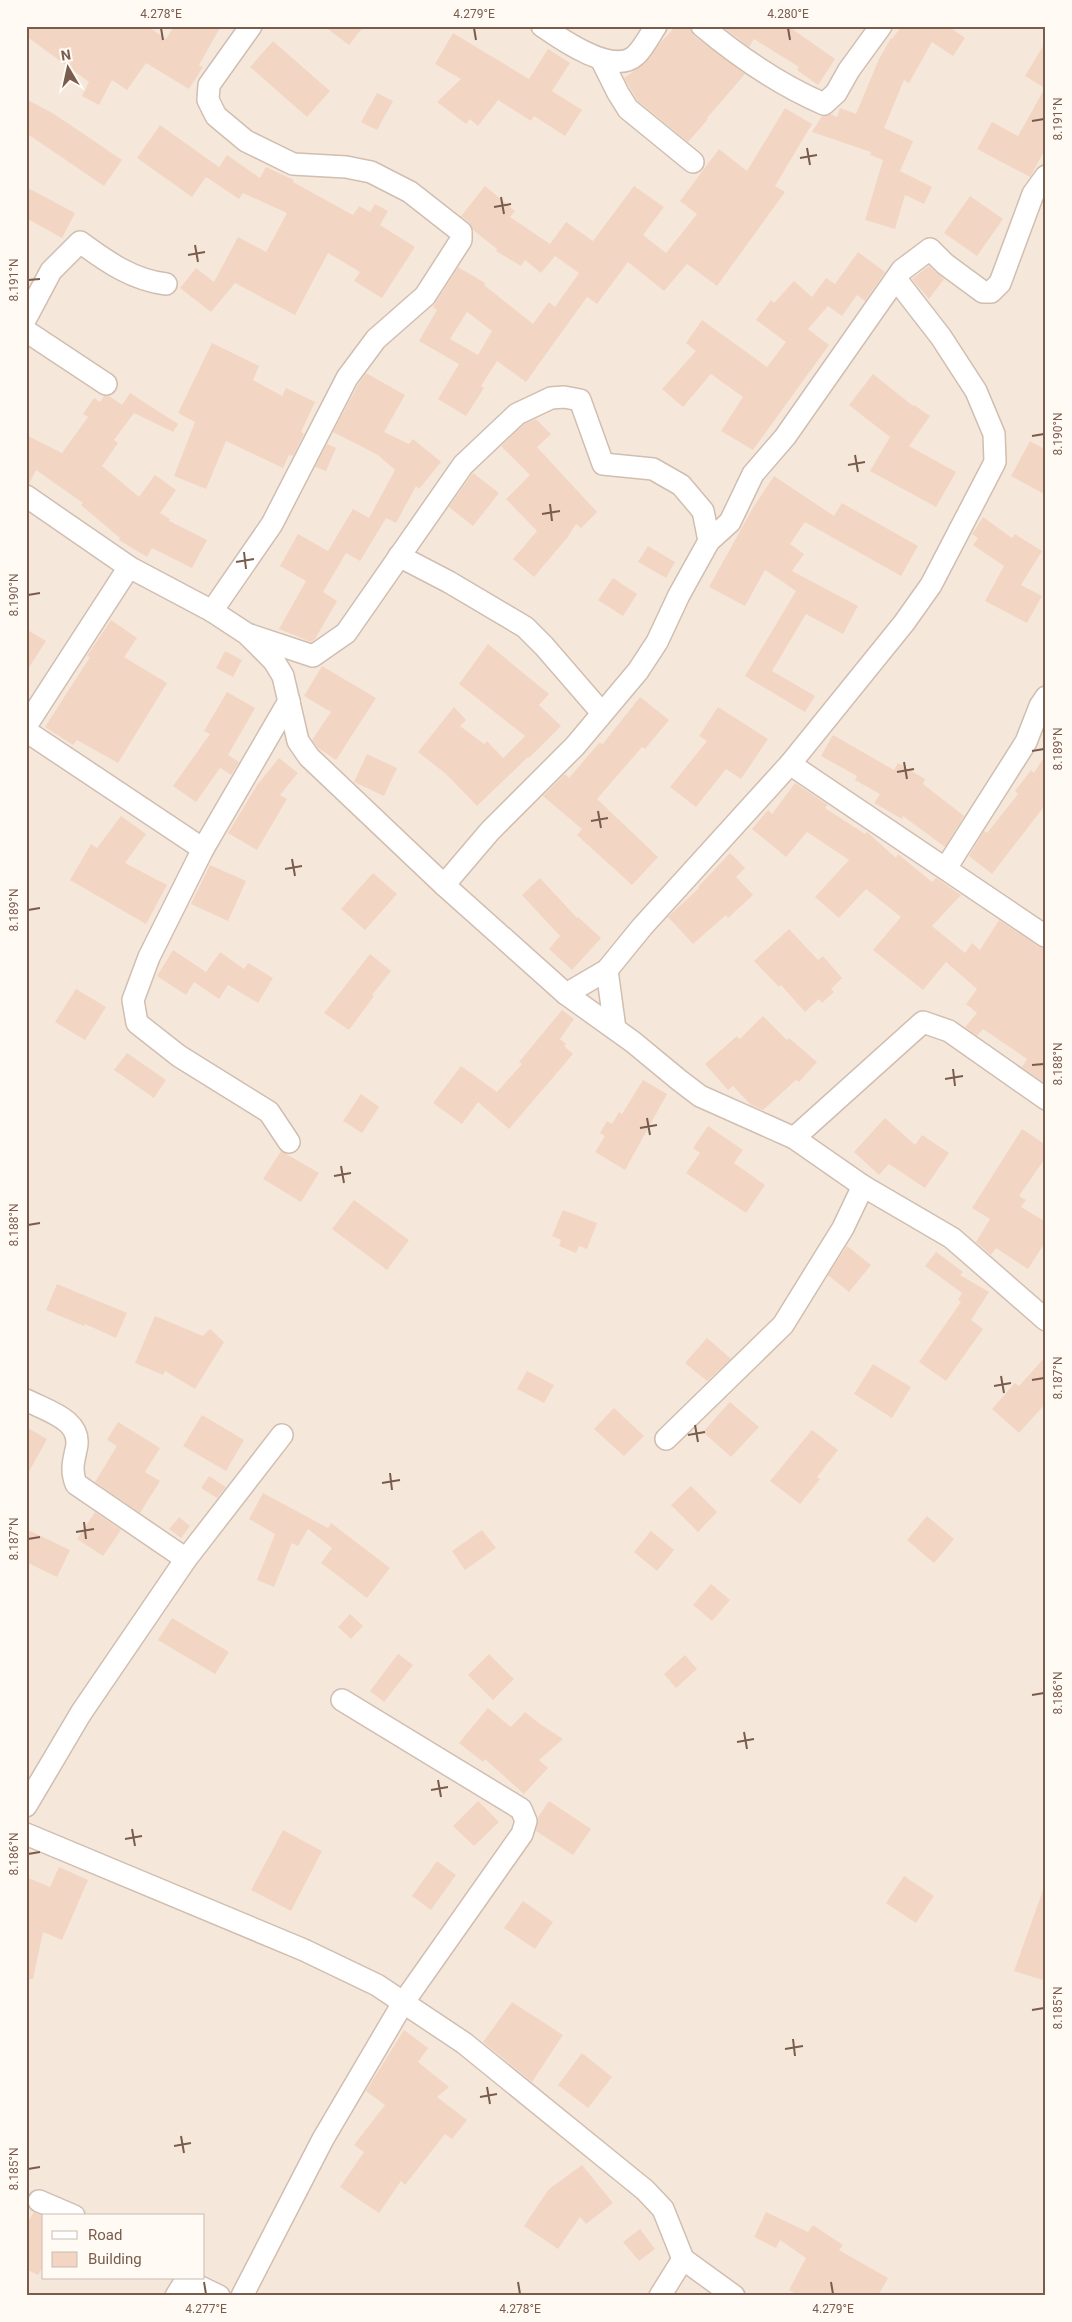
<svg xmlns="http://www.w3.org/2000/svg" width="1072" height="2322" font-family="Roboto,sans-serif">
<rect width="100%" height="100%" fill="#fdf6ec"/>
<!-- residential -->
<path fill="#f5e8da" fill-rule="evenodd" d="M26,26H1046V2296H26ZM44,2216H204V2278H44Z"/>
<!-- building -->
<g fill="#f3d5c3" fill-rule="evenodd">
<polygon points="26,26 147,26 166,39 174,26 221,26 199,65 203,67 189,89 146,63 127,90 112,80 99,105 82,96 89,82 26,36"/>
<polygon points="324,26 364,26 349,45"/>
<polygon points="676,26 690,26 694,36 745,74 707,118 708,119 688,142 638,101 624,78 645,63 660,43"/>
<polygon points="722,26 788,26 835,59 818,85 797,70 799,67 754,39 749,47"/>
<polygon points="902,26 948,26 965,38 953,56 932,42 909,83 904,80 884,128 913,141 900,171 932,187 924,204 905,195 895,229 865,220 883,160 870,155 871,152 812,132 822,116 831,114 837,117 840,108 856,114 879,59 891,38 892,39"/>
<polygon points="453,33 529,79 548,49 570,63 552,91 582,110 565,136 534,116 531,121 498,100 478,126 470,119 466,124 437,102 461,79 435,64"/>
<polygon points="273,41 330,91 307,117 250,67"/>
<polygon points="1046,41 1046,148 1030,177 977,149 992,122 1018,136 1045,88 1025,76"/>
<polygon points="377,93 393,101 377,130 361,122"/>
<polygon points="26,99 54,114 122,160 104,186 26,133"/>
<path d="M785,108L812,124L775,186L785,192L717,286L687,264L664,291L628,262L597,304L587,297L526,382L497,361L481,386L484,388L466,416L438,399L459,364L419,341L437,310L433,307L458,267L485,283L484,285L533,324L549,302L555,307L579,273L555,256L541,273L525,260L521,266L496,251L497,249L473,230L469,222L461,216L485,186L515,211L510,217L550,244L566,222L593,241L634,186L664,207L643,235L666,253L697,214L680,201L719,149L747,171ZM467,312L492,331L478,355L450,339Z"/>
<polygon points="160,125 219,167 227,155 260,178 266,167 294,180 293,182 353,215 359,206 370,212 375,204 388,211 380,225 415,247 382,298 354,281 360,272 328,253 295,315 235,283 211,312 180,288 196,268 214,282 238,237 266,252 287,213 243,193 239,199 206,177 192,197 137,158"/>
<polygon points="26,187 75,213 62,238 26,218"/>
<polygon points="970,196 1003,219 977,256 944,233"/>
<polygon points="858,252 885,272 865,301 857,295 842,316 828,306 808,329 829,345 753,450 721,431 743,397 711,374 683,407 662,389 696,351 686,343 702,320 767,367 786,342 756,320 771,300 774,303 794,281 812,297 826,278 835,284"/>
<polygon points="929,266 944,279 929,299 912,279"/>
<polygon points="212,343 259,366 253,380 282,396 286,388 315,402 301,432 304,434 293,456 289,455 283,468 226,441 206,489 174,476 195,422 178,413"/>
<polygon points="366,373 405,395 384,432 409,444 413,439 441,462 419,489 416,486 396,523 386,518 360,561 346,553 323,592 337,601 315,639 311,642 279,629 306,581 280,566 298,534 328,551 353,509 369,518 395,470 378,455 333,432 358,385"/>
<polygon points="873,374 913,406 914,405 930,416 909,446 956,472 936,507 870,471 890,437 849,405"/>
<polygon points="130,393 178,424 173,432 134,413 114,440 118,443 102,466 139,497 155,475 176,490 160,513 170,519 169,521 207,540 192,568 152,548 147,557 119,540 120,538 81,505 83,503 36,470 29,484 26,484 26,435 62,453 88,417 83,414 94,398 100,402 104,396 109,396 122,405"/>
<polygon points="536,419 551,434 537,447 597,512 581,528 576,524 567,538 534,577 513,559 537,531 506,499 530,475 501,446 524,424"/>
<polygon points="1030,441 1046,450 1046,495 1011,476"/>
<polygon points="327,444 336,448 326,471 315,467"/>
<polygon points="473,473 499,493 473,526 449,507"/>
<polygon points="774,476 834,516 842,503 918,546 901,576 805,522 790,544 804,554 792,571 858,606 843,634 806,614 772,671 815,696 805,712 745,676 796,591 765,570 745,606 709,587 754,506"/>
<polygon points="983,517 1012,538 1015,534 1042,551 1021,585 1042,596 1027,623 985,601 1004,566 973,545 978,538 972,534"/>
<polygon points="648,546 675,562 666,578 638,562"/>
<polygon points="613,578 637,594 623,616 598,600"/>
<polygon points="111,620 137,638 124,657 167,683 118,763 77,740 73,745 45,727 90,657 87,656"/>
<polygon points="26,629 46,641 26,672"/>
<polygon points="488,644 549,694 539,705 561,726 529,758 528,757 477,806 446,774 418,752 454,707 466,720 460,726 484,744 487,741 503,758 525,736 459,684"/>
<polygon points="225,651 242,660 233,677 216,668"/>
<polygon points="322,666 376,698 336,760 318,748 312,740 331,712 304,696"/>
<polygon points="227,692 255,708 228,755 239,762 231,775 220,768 196,802 173,786 210,734 204,731"/>
<polygon points="640,697 669,720 645,749 642,747 597,799 658,857 632,885 577,835 582,829 543,796 565,774 569,778 600,742 602,745"/>
<polygon points="718,707 768,739 741,779 726,769 696,807 670,787 707,741 699,736"/>
<polygon points="833,735 894,770 898,763 925,779 923,784 964,816 945,847 903,816 902,819 874,803 880,794 855,780 857,776 821,756"/>
<polygon points="367,754 397,768 384,796 354,782"/>
<polygon points="1046,754 1046,804 992,874 969,856 984,831 987,833 1018,794 1015,791 1031,770 1034,773"/>
<polygon points="279,758 298,773 280,795 287,799 257,850 228,833 257,785"/>
<polygon points="795,783 828,805 825,808 865,834 867,832 896,858 898,854 932,882 936,878 961,895 932,926 965,953 972,943 980,950 999,920 1038,946 1046,949 1046,1084 1022,1067 1027,1059 983,1029 977,1036 965,1027 977,1013 966,1004 977,989 946,962 923,990 873,950 901,917 866,889 839,918 815,897 849,860 807,832 786,857 752,829 768,810 772,814"/>
<polygon points="121,816 146,834 125,863 167,885 146,924 70,880 91,844 97,848"/>
<polygon points="730,853 745,868 736,877 753,895 728,918 726,915 693,944 668,917 699,888 698,887"/>
<polygon points="210,865 246,881 228,921 191,904"/>
<polygon points="373,873 397,894 365,930 341,909"/>
<polygon points="540,878 577,918 578,917 601,938 572,970 549,949 560,936 522,895"/>
<polygon points="789,929 818,960 823,956 842,978 831,989 834,992 822,1003 819,999 805,1012 781,985 779,987 754,961"/>
<polygon points="173,950 206,972 220,952 244,969 248,963 273,978 258,1003 228,985 219,999 194,982 186,995 157,976"/>
<polygon points="370,954 391,971 372,995 374,996 349,1030 324,1013"/>
<polygon points="76,989 106,1007 85,1040 55,1022"/>
<polygon points="562,1010 574,1019 560,1039 566,1044 564,1046 573,1054 509,1129 478,1102 462,1124 433,1103 461,1066 497,1092 522,1064 519,1062"/>
<polygon points="763,1016 787,1040 789,1038 817,1062 799,1082 796,1080 763,1110 751,1105 733,1086 728,1090 705,1064 737,1036 740,1039"/>
<polygon points="127,1053 166,1080 154,1098 114,1070"/>
<polygon points="643,1080 667,1094 625,1170 595,1152 605,1136 600,1133 607,1121 612,1124 619,1112 622,1114"/>
<polygon points="361,1094 379,1107 362,1133 343,1121"/>
<polygon points="885,1118 915,1145 922,1135 949,1153 925,1188 889,1164 879,1175 854,1152"/>
<polygon points="708,1126 743,1150 734,1163 765,1185 746,1213 686,1173 700,1153 693,1148"/>
<polygon points="1022,1129 1046,1145 1046,1157 1019,1196 1026,1200 1021,1207 1046,1222 1046,1241 1028,1269 996,1248 991,1255 976,1242 990,1219 972,1208"/>
<polygon points="281,1151 319,1173 301,1202 263,1179"/>
<polygon points="354,1200 409,1240 387,1270 332,1229"/>
<polygon points="563,1210 597,1223 587,1249 579,1246 576,1253 559,1246 561,1240 552,1236"/>
<polygon points="847,1246 871,1265 849,1292 828,1275"/>
<polygon points="936,1252 963,1272 960,1275 989,1292 971,1320 983,1329 946,1381 919,1362 961,1302 958,1300 962,1293 925,1266"/>
<polygon points="57,1284 127,1313 116,1338 85,1324 84,1326 46,1310"/>
<polygon points="155,1316 203,1336 210,1329 224,1342 195,1389 165,1371 163,1375 135,1363"/>
<polygon points="707,1338 731,1359 707,1381 685,1363"/>
<polygon points="1046,1356 1046,1403 1019,1433 992,1409 1015,1383 1019,1386"/>
<polygon points="873,1364 911,1387 892,1418 854,1394"/>
<polygon points="527,1371 554,1385 544,1403 517,1389"/>
<polygon points="730,1402 759,1427 731,1457 703,1432"/>
<polygon points="614,1408 644,1436 624,1456 594,1429"/>
<polygon points="202,1415 244,1440 226,1471 183,1446"/>
<polygon points="118,1422 160,1448 145,1472 160,1481 140,1513 95,1482 117,1446 107,1440"/>
<polygon points="26,1427 47,1439 26,1477"/>
<polygon points="812,1430 838,1450 817,1477 820,1479 800,1504 770,1481"/>
<polygon points="209,1476 226,1487 217,1498 201,1488"/>
<polygon points="691,1486 717,1512 698,1532 671,1505"/>
<polygon points="263,1493 328,1528 331,1523 390,1568 367,1598 321,1563 332,1548 308,1529 298,1546 292,1543 274,1587 257,1580 275,1534 249,1519"/>
<polygon points="95,1512 121,1530 103,1556 77,1539"/>
<polygon points="927,1516 954,1539 934,1563 907,1540"/>
<polygon points="179,1517 190,1526 181,1538 169,1529"/>
<polygon points="26,1529 70,1550 57,1577 26,1562"/>
<polygon points="482,1530 496,1548 465,1570 452,1551"/>
<polygon points="651,1531 674,1550 657,1571 634,1552"/>
<polygon points="711,1584 730,1600 712,1621 693,1605"/>
<polygon points="350,1614 363,1626 351,1639 338,1627"/>
<polygon points="172,1618 229,1652 215,1674 158,1640"/>
<polygon points="398,1654 413,1665 384,1702 370,1691"/>
<polygon points="489,1654 514,1679 493,1700 468,1675"/>
<polygon points="685,1655 697,1669 676,1688 664,1674"/>
<polygon points="488,1708 511,1727 525,1712 540,1724 563,1739 539,1760 548,1768 524,1794 485,1759 483,1762 459,1743"/>
<polygon points="478,1801 499,1822 474,1846 453,1826"/>
<polygon points="549,1801 591,1829 573,1855 536,1831 538,1817"/>
<polygon points="283,1830 322,1851 291,1911 251,1890"/>
<polygon points="437,1861 456,1875 431,1910 412,1896"/>
<polygon points="59,1867 88,1880 62,1940 43,1932 33,1979 26,1979 26,1877 50,1887"/>
<polygon points="904,1876 934,1896 916,1923 886,1903"/>
<polygon points="1043,1890 1046,1890 1046,1981 1014,1971"/>
<polygon points="523,1901 553,1922 535,1949 504,1928"/>
<polygon points="512,2002 563,2035 532,2082 483,2042"/>
<polygon points="404,2030 428,2048 418,2062 449,2087 437,2097 467,2120 452,2139 445,2134 405,2185 401,2181 379,2213 340,2187 364,2152 354,2145 385,2105 366,2091"/>
<polygon points="582,2053 612,2077 588,2108 558,2085"/>
<polygon points="582,2165 613,2203 586,2224 580,2217 558,2249 524,2226 549,2189"/>
<polygon points="34,2212 44,2217 44,2265 38,2275 26,2269 26,2225"/>
<polygon points="766,2212 808,2232 813,2225 843,2245 839,2250 888,2278 878,2296 799,2296 789,2290 806,2258 780,2240 776,2248 754,2237"/>
<polygon points="640,2229 655,2249 639,2261 623,2242"/>
</g>
<g fill="none" stroke-linecap="round" stroke-linejoin="round">
<!-- minor casing -->
<g stroke="#d1beb0" stroke-width="24">
<g id="minor">
<path d="M542,26C562,40 614,76 636,55C644,47 650,35 656,26"/>
<path d="M702,26C739,57 780,85 824,104L836,93L849,70L881,26"/>
<polyline points="601,59 618,93 628,109 693,162"/>
<path d="M26,318L51,271L80,242C107,262 133,280 166,284"/>
<polyline points="26,331 106,384"/>
<polyline points="26,496 129,567 212,611 247,634 274,661 283,676 298,741 309,757 444,885 566,994 633,1042 679,1080 700,1096 794,1138 863,1186 952,1238 1046,1320"/>
<polyline points="399,556 449,582 525,627 544,646 602,713"/>
<polyline points="212,611 272,524 347,378 376,339 425,296 461,240 461,232 410,192 371,172 346,167 293,164 246,141 216,116 208,100 209,85 251,26"/>
<polyline points="250,635 313,656 346,633 463,465 517,414 551,398 564,397 580,400 603,464 653,469 681,485 703,511 709,541"/>
<polyline points="289,701 203,849 149,957 133,1000 137,1023 179,1056 269,1112 289,1142"/>
<polyline points="26,726 129,567"/>
<polyline points="26,731 203,849"/>
<polyline points="790,764 1045,936"/>
<polyline points="946,868 1026,742 1040,706 1046,697"/>
<polyline points="444,885 490,831 575,746 638,671 657,642 679,595 709,541 730,522 753,474 785,437 902,270 930,249 945,264 983,292 991,292 1000,283 1033,194 1046,176"/>
<polyline points="607,970 615,1029"/>
<polyline points="566,994 607,970 642,927 790,764 904,623 931,585 995,462 994,434 976,391 941,337 896,279"/>
<polyline points="794,1138 923,1022 949,1031 1046,1099"/>
<path d="M26,1400C47,1411 84,1420 76,1450C73,1463 71,1471 76,1484L186,1559"/>
<polyline points="666,1439 783,1325 843,1228 863,1186"/>
<polyline points="26,1806 81,1713 186,1559 282,1435"/>
<polyline points="26,1834 304,1950 377,1985 464,2043 645,2190 663,2209 683,2259 734,2296"/>
<polyline points="39,2201 74,2216"/>
<polyline points="176,2296 186,2280 219,2296"/>
<polyline points="242,2296 323,2139 403,2003 522,1834 526,1821 521,1809 342,1700"/>
<polyline points="660,2296 683,2259"/>
</g>
</g>
<!-- minor -->
<use href="#minor" stroke="#fff" stroke-width="21"/>
</g>
<!-- ticks -->
<path fill="none" stroke="#7a5c4d" stroke-width="2" d="M161,28L163,40M474,28L476,40M788,28L790,40M1032,121L1044,119M807,148L810,165M800,158L817,155M501,197L504,214M494,207L511,204M195,245L198,262M188,255L205,252M28,280L40,279M1032,436L1044,434M855,455L858,472M848,465L865,462M550,504L552,521M542,514L560,511M244,552L246,569M236,562L254,559M28,595L40,593M1032,751L1044,749M904,762L907,779M897,772L914,769M598,811L601,828M591,821L608,818M292,859L295,876M285,869L302,866M28,910L40,908M1032,1065L1044,1064M953,1069L955,1086M945,1079L963,1076M647,1118L650,1135M640,1128L657,1125M341,1166L344,1183M334,1176L351,1173M28,1225L40,1223M1001,1376L1004,1393M1032,1380L1044,1378M994,1386L1011,1383M695,1425L698,1442M688,1435L705,1432M390,1473L392,1490M382,1483L400,1480M84,1522L86,1539M76,1532L94,1529M28,1539L40,1537M1032,1695L1044,1693M744,1732L747,1749M737,1742L754,1739M438,1780L441,1797M431,1790L448,1787M132,1829L135,1846M125,1839L142,1836M28,1854L40,1852M1032,2010L1044,2008M793,2039L795,2056M785,2049L803,2046M487,2087L490,2104M480,2097L497,2094M181,2136L184,2153M174,2146L191,2143M28,2169L40,2167M204,2282L206,2294M518,2282L520,2294M831,2282L833,2294"/>
<!-- border -->
<rect width="1072" height="2322" fill="none" stroke="#fffaf3" stroke-width="55"/>
<!-- legend -->
<rect x="42" y="2214" width="162" height="65" fill="#fffaf3" stroke="#cabbb1"/>
<rect x="52" y="2231" width="25" height="8" fill="#ffffff" stroke="#cabbb1"/>
<text x="88" y="2240" font-size="15" fill="#7a5c4d">Road</text>
<rect x="52" y="2252" width="25" height="15" fill="#f3d5c3" stroke="#cabbb1"/>
<text x="88" y="2264" font-size="15" fill="#7a5c4d">Building</text>
<!-- north arrow -->
<g transform="translate(68 68) rotate(351)" stroke="#fffaf3" stroke-width="4" paint-order="stroke">
<path d="M0-4L9 19L0 12L-9 19Z" fill="#7a5c4d"/>
<text y="-8" font-size="14" font-weight="bold" text-anchor="middle" fill="#7a5c4d">N</text>
</g>
<rect x="28" y="28" width="1016" height="2266" fill="none" stroke="#7a5c4d" stroke-width="2"/>
<g font-size="12" text-anchor="middle" fill="#7a5c4d">
<text x="161" y="18">4.278°E</text>
<text x="474" y="18">4.279°E</text>
<text x="788" y="18">4.280°E</text>
<text transform="translate(1058 119) rotate(-90)" y="4">8.191°N</text>
<text transform="translate(14 280) rotate(-90)" y="4">8.191°N</text>
<text transform="translate(1058 434) rotate(-90)" y="4">8.190°N</text>
<text transform="translate(14 595) rotate(-90)" y="4">8.190°N</text>
<text transform="translate(1058 749) rotate(-90)" y="4">8.189°N</text>
<text transform="translate(14 910) rotate(-90)" y="4">8.189°N</text>
<text transform="translate(1058 1064) rotate(-90)" y="4">8.188°N</text>
<text transform="translate(14 1225) rotate(-90)" y="4">8.188°N</text>
<text transform="translate(1058 1378) rotate(-90)" y="4">8.187°N</text>
<text transform="translate(14 1539) rotate(-90)" y="4">8.187°N</text>
<text transform="translate(1058 1693) rotate(-90)" y="4">8.186°N</text>
<text transform="translate(14 1854) rotate(-90)" y="4">8.186°N</text>
<text transform="translate(1058 2008) rotate(-90)" y="4">8.185°N</text>
<text transform="translate(14 2169) rotate(-90)" y="4">8.185°N</text>
<text x="206" y="2313">4.277°E</text>
<text x="520" y="2313">4.278°E</text>
<text x="833" y="2313">4.279°E</text>
</g>
</svg>
